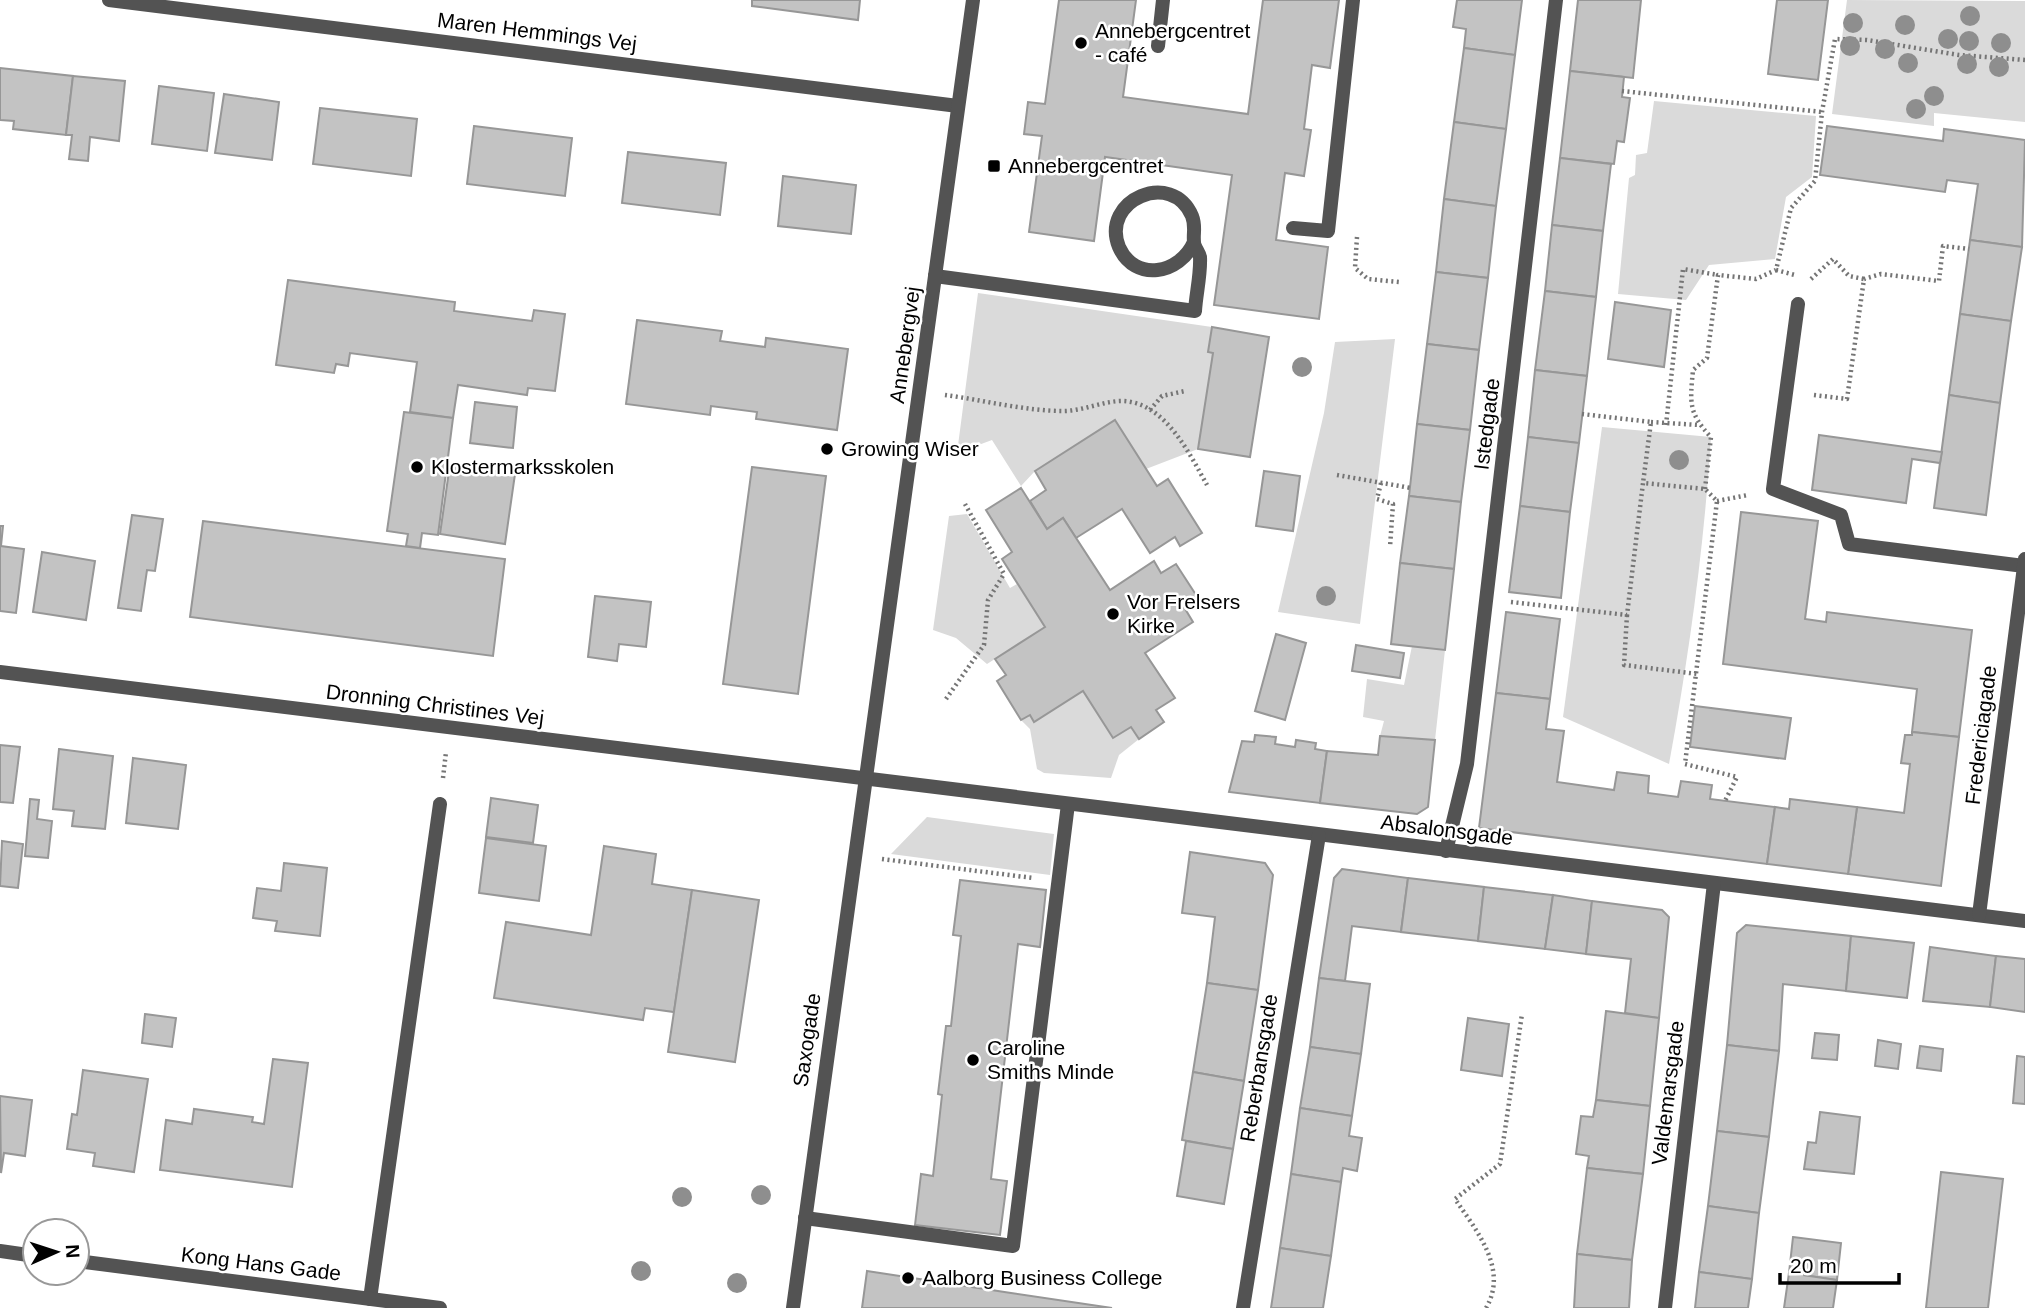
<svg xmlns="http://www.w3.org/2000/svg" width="2025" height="1308" font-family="Arial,sans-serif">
<rect width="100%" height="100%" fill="#fff"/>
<!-- green -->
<g fill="#dadada">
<polygon points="1847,0 2025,1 2025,122 1934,113 1934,126 1832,114"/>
<polygon points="1654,101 1816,116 1812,177 1786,197 1775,259 1709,265 1686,300 1618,294 1629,178 1635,175 1636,155 1647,153"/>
<polygon points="978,293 1212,327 1213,353 1198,449 1146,469 1115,421 1035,471 1021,486 992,440 957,453"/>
<polygon points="1395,339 1360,624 1278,612 1324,413 1335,342"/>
<path d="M1602,427L1711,437C1704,548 1689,655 1669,764L1563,717Z"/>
<polygon points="967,514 1010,588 1017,584 1045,627 987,664 956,638 933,630 949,516"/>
<polygon points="1412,646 1445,650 1435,740 1380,736 1384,721 1363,717 1367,679 1404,685"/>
<polygon points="1083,691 1113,738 1131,727 1139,739 1119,755 1111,778 1044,773 1037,769 1030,729 1021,720 1030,715 1034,721"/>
<polygon points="927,817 1054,834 1050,875 891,854"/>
</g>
<!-- building -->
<g fill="#c3c3c3" stroke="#979797" stroke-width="2">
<polygon points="752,0 860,0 858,20 752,6"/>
<polygon points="1059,0 1136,0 1123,97 1248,114 1263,0 1339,0 1330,68 1312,65 1304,129 1311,130 1304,176 1285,173 1276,240 1328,247 1319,319 1214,305 1232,175 1105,157 1094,241 1029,232 1042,136 1024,134 1028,102 1045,104"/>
<polygon points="1457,0 1522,0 1515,55 1464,48 1466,29 1453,27"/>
<polygon points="1578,0 1641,0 1633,78 1570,71"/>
<polygon points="1777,0 1828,0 1818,80 1768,74"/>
<polygon points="1464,48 1515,55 1506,129 1454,122"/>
<polygon points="0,68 73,76 66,135 13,129 14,121 0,120"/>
<polygon points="1570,71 1624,77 1622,97 1630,98 1624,142 1617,141 1614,164 1560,158"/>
<polygon points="73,76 125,81 119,141 90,137 88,161 69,159 72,135 66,135"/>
<polygon points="159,86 214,93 207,151 152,144"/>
<polygon points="224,94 279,102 272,160 215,153"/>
<polygon points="320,108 417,119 411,176 313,164"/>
<polygon points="1454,122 1506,129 1496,206 1444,199"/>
<polygon points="474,126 572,138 565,196 467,184"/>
<polygon points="1827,126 1943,141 1944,129 2025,140 2022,247 1970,240 1978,184 1947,180 1945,192 1820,175"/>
<polygon points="628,152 726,163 720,215 622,203"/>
<polygon points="1560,158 1611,164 1603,231 1552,225"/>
<polygon points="783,176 856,185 851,234 778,226"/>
<polygon points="1444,199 1496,206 1488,278 1436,272"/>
<polygon points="1552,225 1603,231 1596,297 1545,291"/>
<polygon points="1970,240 2022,247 2011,321 1960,314"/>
<polygon points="1436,272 1488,278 1479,350 1427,344"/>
<polygon points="288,280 455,302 454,311 532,321 534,310 565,314 555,391 528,388 527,395 458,385 453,418 410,412 417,362 350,353 348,366 336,364 334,373 276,365"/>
<polygon points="1545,291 1596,297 1587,376 1535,370"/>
<polygon points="1615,302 1671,310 1664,367 1608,359"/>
<polygon points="1960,314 2011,321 2000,403 1949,395"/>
<polygon points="637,320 722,331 720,341 765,347 766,338 848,349 837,430 756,419 757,412 711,406 710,415 626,404"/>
<polygon points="1212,327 1269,337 1250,457 1198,449 1213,353 1208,352"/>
<polygon points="1427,344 1479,350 1470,430 1417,424"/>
<polygon points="1535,370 1587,376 1579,443 1528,437"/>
<polygon points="1949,395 2000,403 1986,515 1934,508"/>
<polygon points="475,402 517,407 513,448 470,443"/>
<polygon points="404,412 453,418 438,535 422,533 420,548 406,546 408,534 387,531"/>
<polygon points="1115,420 1157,486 1168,479 1202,533 1180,546 1175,537 1150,553 1122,509 1076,538 1063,518 1047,529 1030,501 1046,490 1035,471"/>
<polygon points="1417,424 1470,430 1461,502 1409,496"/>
<polygon points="1819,435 1942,452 1940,463 1912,459 1906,503 1812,490"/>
<polygon points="1528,437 1579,443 1570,512 1520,506"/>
<polygon points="450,464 515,474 505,544 440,534"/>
<polygon points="752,467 826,476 798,694 723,684"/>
<polygon points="1264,471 1300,476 1293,531 1256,526"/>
<polygon points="1021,488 1047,529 1063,518 1110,590 1154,561 1161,573 1176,564 1198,598 1184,607 1193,622 1145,653 1175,698 1156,710 1164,722 1139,739 1131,727 1113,738 1083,691 1034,722 1030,715 1021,720 997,681 1006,675 995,659 1045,627 1002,559 1012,552 986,510"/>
<polygon points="1409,496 1461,502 1454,569 1400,563"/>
<polygon points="1520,506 1570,512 1561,598 1509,592"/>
<polygon points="1741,512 1818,521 1805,619 1826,622 1827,612 1972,630 1959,737 1912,732 1917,689 1723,664"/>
<polygon points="132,515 163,519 155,571 147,570 141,611 118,608"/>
<polygon points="203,521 505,559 493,656 190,617"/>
<polygon points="0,526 3,526 1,546 24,549 16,613 0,611"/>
<polygon points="42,552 95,561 86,620 33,612"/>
<polygon points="1400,563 1454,569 1445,650 1391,644"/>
<polygon points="595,596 651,602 646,647 619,644 617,661 588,657"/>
<polygon points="1506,612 1560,619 1550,699 1496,693"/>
<polygon points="1276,634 1306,643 1285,720 1255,711"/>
<polygon points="1356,645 1404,653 1400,678 1352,671"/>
<polygon points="1496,693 1550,699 1546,729 1564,731 1557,782 1614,790 1617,772 1649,776 1648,793 1678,797 1681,781 1712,785 1710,799 1775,807 1767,864 1479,828"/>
<polygon points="1695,706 1791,718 1785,759 1690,747"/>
<polygon points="1912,732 1959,737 1941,886 1848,874 1857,807 1904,813 1910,764 1901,763 1905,735 1912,735"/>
<polygon points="1255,735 1276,737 1275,744 1295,747 1296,740 1316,743 1315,749 1327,751 1320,803 1229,792 1242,741 1254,742"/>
<polygon points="1380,736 1435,740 1428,807 1417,814 1320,803 1327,751 1378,755"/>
<polygon points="0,745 20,747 13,803 0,802"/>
<polygon points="59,749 113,756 105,829 72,826 74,811 53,809"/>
<polygon points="133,758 186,765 178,829 126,823"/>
<polygon points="491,798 538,805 533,843 486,837"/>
<polygon points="30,799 39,800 37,819 52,821 48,858 25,856"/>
<polygon points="1790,799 1857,807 1848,874 1767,864 1775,807 1789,809"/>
<polygon points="486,838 546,846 539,901 479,893"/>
<polygon points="2,841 23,844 18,888 0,886"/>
<polygon points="604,846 656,854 652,884 692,890 674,1012 645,1008 643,1020 494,998 506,922 591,935"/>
<polygon points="1190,852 1265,863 1273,875 1258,990 1207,983 1215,917 1182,913"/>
<polygon points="284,863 327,868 320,936 275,931 277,921 253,918 257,888 281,891"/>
<polygon points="1342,869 1408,878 1401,932 1352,926 1345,981 1319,978 1334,878"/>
<polygon points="1408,878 1484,887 1478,941 1401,932"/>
<polygon points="960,880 1046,890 1040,947 1018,944 991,1179 1007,1181 1000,1235 915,1225 921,1174 933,1176 942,1095 938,1094 946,1026 951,1026 961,936 953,935"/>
<polygon points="1484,887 1553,895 1545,949 1478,941"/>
<polygon points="692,890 759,900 735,1062 668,1052"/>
<polygon points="1553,895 1592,901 1586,954 1545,949"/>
<polygon points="1592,901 1662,910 1669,917 1659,1018 1625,1013 1631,959 1586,954"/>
<polygon points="1746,925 1851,936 1846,991 1783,984 1779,1051 1727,1045 1737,933"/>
<polygon points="1851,936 1914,943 1907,998 1846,991"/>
<polygon points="1930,947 1996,956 1990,1007 1923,1001"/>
<polygon points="1996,956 2025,959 2025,1012 1990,1007"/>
<polygon points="1319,978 1370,984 1361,1054 1310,1047"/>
<polygon points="1207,983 1258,990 1244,1081 1193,1072"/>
<polygon points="1606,1011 1659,1018 1650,1106 1596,1100"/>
<polygon points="145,1014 176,1018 172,1047 142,1043"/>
<polygon points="1468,1018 1509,1024 1502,1076 1461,1070"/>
<polygon points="1815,1033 1839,1035 1837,1060 1812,1058"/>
<polygon points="1878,1040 1901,1044 1898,1069 1875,1066"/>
<polygon points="1727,1045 1779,1051 1769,1137 1717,1131"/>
<polygon points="1920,1046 1943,1049 1941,1071 1917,1068"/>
<polygon points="1310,1047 1361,1054 1352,1116 1300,1108"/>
<polygon points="2017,1056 2025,1057 2025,1104 2013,1103"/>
<polygon points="273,1059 308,1063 292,1187 160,1170 166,1120 192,1124 194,1109 253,1117 252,1122 264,1124"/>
<polygon points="83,1070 148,1079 134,1172 93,1166 95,1153 67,1149 72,1114 77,1115"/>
<polygon points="1193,1072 1244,1081 1233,1149 1182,1140"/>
<polygon points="0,1096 32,1100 25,1156 4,1153 1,1173"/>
<polygon points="1596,1100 1650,1106 1643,1174 1587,1168 1589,1156 1576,1154 1581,1116 1593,1117"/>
<polygon points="1300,1108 1352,1116 1349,1136 1362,1138 1357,1171 1343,1168 1341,1182 1291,1174"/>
<polygon points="1820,1112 1860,1117 1854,1174 1804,1169 1808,1142 1816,1143"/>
<polygon points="1717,1131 1769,1137 1759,1213 1708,1206"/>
<polygon points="1186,1141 1233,1149 1224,1204 1177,1196"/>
<polygon points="1587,1168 1643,1174 1632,1260 1577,1254"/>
<polygon points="1941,1172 2003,1179 1988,1308 1926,1308"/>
<polygon points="1291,1174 1341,1182 1331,1256 1280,1248"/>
<polygon points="1708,1206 1759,1213 1752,1279 1699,1272"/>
<polygon points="1793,1237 1841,1243 1837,1280 1789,1273"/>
<polygon points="1280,1248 1331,1256 1323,1308 1271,1308"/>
<polygon points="1577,1254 1632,1260 1629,1308 1574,1308"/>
<polygon points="867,1271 1011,1293 1112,1308 862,1308"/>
<polygon points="1699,1272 1752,1279 1748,1308 1695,1308"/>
<polygon points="1789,1273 1837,1280 1833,1308 1784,1308"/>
</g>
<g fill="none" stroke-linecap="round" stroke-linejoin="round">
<!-- path -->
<g stroke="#757575" stroke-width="4.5" stroke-dasharray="2 3.5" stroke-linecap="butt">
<polyline points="1622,91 1822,112"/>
<polyline points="1357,237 1355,268 1368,279 1399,282"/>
<polyline points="1776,270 1795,275"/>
<polyline points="1811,279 1833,259 1849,276 1864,279"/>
<path d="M945,395C983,400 1025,411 1063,411C1083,411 1103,401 1122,401C1165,402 1189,453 1207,485"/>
<polyline points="1814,395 1847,399 1864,279 1881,274 1939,281 1943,246 1969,249"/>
<polyline points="1150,410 1162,396 1185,391"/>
<polyline points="1582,414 1651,422 1643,483"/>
<polyline points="1651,422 1699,425"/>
<polyline points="1666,425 1683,269 1718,275"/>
<polyline points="1337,475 1411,488"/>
<polyline points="1381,483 1377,499 1393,504 1390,547"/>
<path d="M1705,489L1711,437C1688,413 1690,402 1693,370L1707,358L1718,275L1756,279L1776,270L1791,208L1815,181L1822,112L1835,39L1867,40L1959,55L2025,60"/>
<polyline points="1717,501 1748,495"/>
<polyline points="1511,602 1627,615 1643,483 1705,489 1717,501 1685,764 1737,777 1725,801"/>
<polyline points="1627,615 1624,665 1698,674"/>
<polyline points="946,699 984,645 988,600 1004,574 965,504"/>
<polyline points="443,778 446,752"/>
<polyline points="882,859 1033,878"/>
<path d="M1486,1308C1509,1269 1476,1230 1455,1199L1500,1164L1522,1014"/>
</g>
<!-- lane -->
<g stroke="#535353" stroke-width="14">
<polyline points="1158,46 1163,0"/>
<polyline points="1293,228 1328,231 1353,0"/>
<path d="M935,276L1195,311C1196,294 1201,274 1200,257C1199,252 1194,247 1194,242C1193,233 1196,226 1192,216C1172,169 1100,200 1119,247C1135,283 1180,274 1194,242"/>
<polyline points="1798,304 1773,489 1841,515 1849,544 2024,566"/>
<polyline points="805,1218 1013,1246 1068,804"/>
<polyline points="370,1299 440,804"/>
</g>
<!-- street -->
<g stroke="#535353" stroke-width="14">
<polyline points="109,0 958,106"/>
<polyline points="0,672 2025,921"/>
<polyline points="1446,851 1467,764 1556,0"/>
<polyline points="1979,915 2025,559"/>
<polyline points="0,1251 35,1256"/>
<polyline points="77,1261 440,1308"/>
<polyline points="793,1308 973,0"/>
<polyline points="1243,1308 1319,835"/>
<polyline points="1665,1308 1714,883"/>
</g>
</g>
<!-- trees -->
<g fill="#8e8e8e">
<circle cx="1970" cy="16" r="10"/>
<circle cx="1853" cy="23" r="10"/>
<circle cx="1905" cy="25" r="10"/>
<circle cx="1948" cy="39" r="10"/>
<circle cx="1969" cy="41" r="10"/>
<circle cx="2001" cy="43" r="10"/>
<circle cx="1850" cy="46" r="10"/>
<circle cx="1885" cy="49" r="10"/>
<circle cx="1908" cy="63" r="10"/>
<circle cx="1967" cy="64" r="10"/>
<circle cx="1999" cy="67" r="10"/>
<circle cx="1934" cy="96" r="10"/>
<circle cx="1916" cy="109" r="10"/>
<circle cx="1302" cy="367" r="10"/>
<circle cx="1679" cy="460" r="10"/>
<circle cx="1326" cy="596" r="10"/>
<circle cx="761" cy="1195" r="10"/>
<circle cx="682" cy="1197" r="10"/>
<circle cx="641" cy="1271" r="10"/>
<circle cx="737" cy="1283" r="10"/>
</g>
<!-- markers -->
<g fill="#000" stroke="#fff" stroke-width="2.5">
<circle cx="1081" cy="43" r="7"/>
<rect x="987" y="159" width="14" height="14" rx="3.5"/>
<circle cx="827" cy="449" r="7"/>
<circle cx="417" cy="467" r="7"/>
<circle cx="1113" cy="614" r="7"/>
<circle cx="973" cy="1060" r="7"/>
<circle cx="908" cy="1278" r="7"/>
</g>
<g text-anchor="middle" stroke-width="5" stroke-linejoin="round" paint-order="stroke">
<!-- poi labels -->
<g font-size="21" fill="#000" stroke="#fff" text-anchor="start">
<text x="1095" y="38">Annebergcentret<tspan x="1095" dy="24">- café</tspan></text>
<text x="1008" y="173">Annebergcentret</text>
<text x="841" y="456">Growing Wiser</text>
<text x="431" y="474">Klostermarksskolen</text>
<text x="1127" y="609">Vor Frelsers<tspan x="1127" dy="24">Kirke</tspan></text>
<text x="987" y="1055">Caroline<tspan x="987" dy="24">Smiths Minde</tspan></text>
<text x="922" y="1285">Aalborg Business College</text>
</g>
<!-- street labels -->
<g font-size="21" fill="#000" stroke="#fff">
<text transform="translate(537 32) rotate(7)" y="7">Maren Hemmings Vej</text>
<text transform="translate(905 345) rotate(-82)" y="7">Annebergvej</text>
<text transform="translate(1487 424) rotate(-83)" y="7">Istedgade</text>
<text transform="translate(435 705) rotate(7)" y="7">Dronning Christines Vej</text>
<text transform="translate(1981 735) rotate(-83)" y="7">Fredericiagade</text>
<text transform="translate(1447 830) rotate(7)" y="7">Absalonsgade</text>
<text transform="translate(807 1040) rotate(-82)" y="7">Saxogade</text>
<text transform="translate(1259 1068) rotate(-81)" y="7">Reberbansgade</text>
<text transform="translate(1668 1093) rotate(-83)" y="7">Valdemarsgade</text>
<text transform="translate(261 1264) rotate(7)" y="7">Kong Hans Gade</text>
</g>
</g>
<!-- north arrow -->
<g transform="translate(56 1252) rotate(87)"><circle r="33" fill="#ffffff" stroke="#999999" stroke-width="2"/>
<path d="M0-5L12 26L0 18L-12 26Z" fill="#000000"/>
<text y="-10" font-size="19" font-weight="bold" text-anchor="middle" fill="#000000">N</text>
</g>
<!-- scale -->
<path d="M1780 1273v10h119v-10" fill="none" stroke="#000000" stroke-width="3.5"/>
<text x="1790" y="1273" font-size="21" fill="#000000" stroke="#ffffff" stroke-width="5" paint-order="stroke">20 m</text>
</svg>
